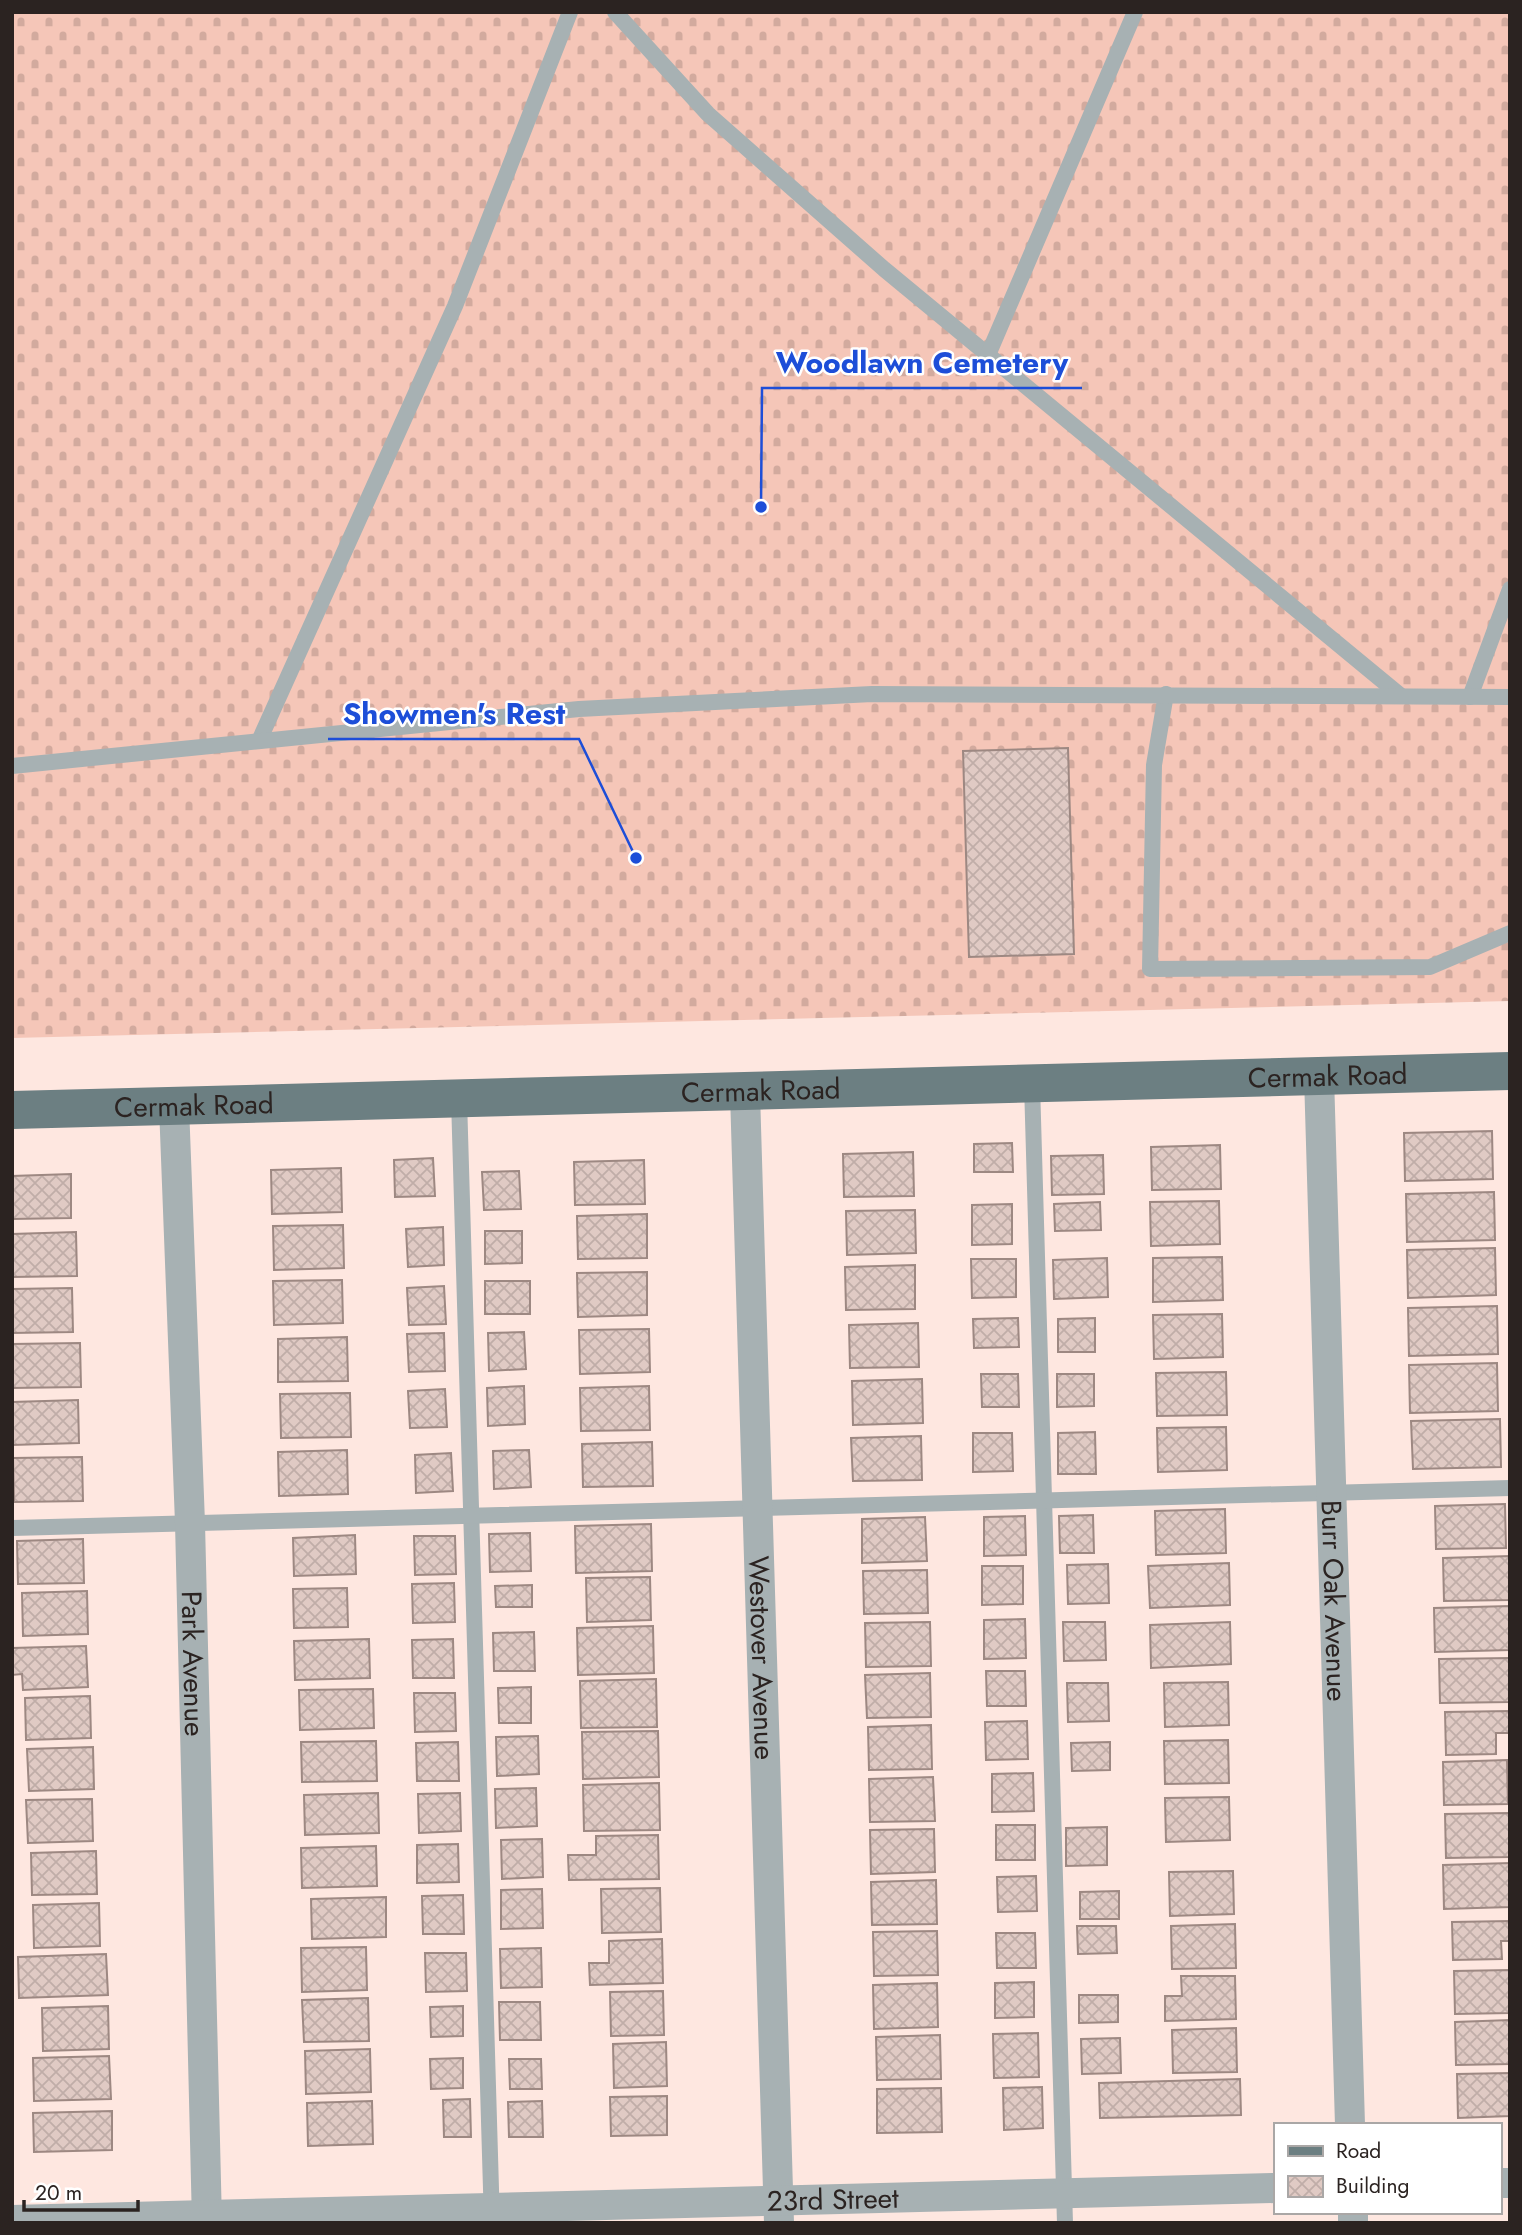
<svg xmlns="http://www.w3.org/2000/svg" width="1522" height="2235" font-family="Jost,sans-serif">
<defs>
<pattern id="cemetery-stones" width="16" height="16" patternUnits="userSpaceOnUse" patternTransform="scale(1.75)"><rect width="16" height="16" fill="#f5c6b8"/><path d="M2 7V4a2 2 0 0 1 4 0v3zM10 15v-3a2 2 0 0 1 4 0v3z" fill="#d2aa9e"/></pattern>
<pattern id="building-cross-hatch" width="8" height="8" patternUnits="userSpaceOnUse" patternTransform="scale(1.75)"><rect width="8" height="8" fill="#e0cac4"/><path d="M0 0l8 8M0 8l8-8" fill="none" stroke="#c0ada8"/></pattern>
</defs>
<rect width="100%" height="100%" fill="#fee7e0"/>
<!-- cemetery -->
<polygon fill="url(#cemetery-stones)" points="12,12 1510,12 1510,1001 12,1038"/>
<!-- building -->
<g fill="url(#building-cross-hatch)" stroke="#9d8882" stroke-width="2">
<polygon points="1068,748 1074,954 969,957 963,751"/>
<polygon points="1492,1131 1493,1179 1405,1181 1404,1133"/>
<polygon points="1012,1143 1013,1172 974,1172 974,1144"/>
<polygon points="1220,1145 1221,1189 1152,1190 1151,1147"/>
<polygon points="913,1152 914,1196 844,1197 843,1154"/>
<polygon points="1103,1155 1104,1194 1052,1195 1051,1156"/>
<polygon points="433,1158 435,1196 395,1197 394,1160"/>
<polygon points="644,1160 645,1204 575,1205 574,1162"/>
<polygon points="341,1168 342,1212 272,1214 271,1170"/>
<polygon points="519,1171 521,1209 484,1210 482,1172"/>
<polygon points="71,1174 71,1218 12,1219 12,1176"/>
<polygon points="1494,1192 1495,1240 1407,1242 1406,1194"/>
<polygon points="1219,1201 1220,1244 1151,1246 1150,1202"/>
<polygon points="1100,1202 1101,1230 1055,1231 1054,1204"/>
<polygon points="1012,1204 1012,1244 972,1245 972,1205"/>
<polygon points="915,1210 916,1253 847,1255 846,1211"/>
<polygon points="647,1214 647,1258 578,1259 577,1216"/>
<polygon points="343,1225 344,1268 274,1270 273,1226"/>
<polygon points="443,1227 444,1265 408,1267 406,1229"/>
<polygon points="485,1231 522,1231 522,1263 485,1264"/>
<polygon points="76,1232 77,1276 12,1277 12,1234"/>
<polygon points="1495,1248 1496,1295 1408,1298 1407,1250"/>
<polygon points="1222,1257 1223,1300 1153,1302 1153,1258"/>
<polygon points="1107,1258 1108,1297 1054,1299 1053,1260"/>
<polygon points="971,1259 1016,1259 1016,1297 972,1298"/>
<polygon points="915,1265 915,1309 846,1310 845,1267"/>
<polygon points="647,1272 647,1315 578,1317 577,1273"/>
<polygon points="342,1280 343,1323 274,1325 273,1281"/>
<rect x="485" y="1281" width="45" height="33"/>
<polygon points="444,1286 446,1324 409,1325 407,1288"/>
<polygon points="72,1288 73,1332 12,1333 12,1289"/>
<polygon points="1497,1306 1498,1354 1409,1356 1408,1308"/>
<polygon points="1222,1314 1223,1357 1154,1359 1153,1315"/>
<polygon points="1018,1318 1019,1347 974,1348 973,1319"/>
<polygon points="1095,1318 1095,1352 1058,1352 1058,1319"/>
<polygon points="918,1323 919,1367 850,1368 849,1325"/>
<polygon points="649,1329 650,1372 580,1374 579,1330"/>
<polygon points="524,1332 526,1369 489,1371 488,1333"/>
<polygon points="444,1333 445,1371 409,1372 407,1334"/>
<polygon points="347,1337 348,1381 278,1382 278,1339"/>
<polygon points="80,1343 81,1387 12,1388 12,1344"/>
<polygon points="1497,1363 1498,1411 1410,1413 1409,1365"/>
<polygon points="1226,1372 1227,1415 1157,1416 1156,1373"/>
<polygon points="981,1374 1018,1374 1019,1407 982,1407"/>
<polygon points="1057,1374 1094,1374 1094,1406 1057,1407"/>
<polygon points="922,1379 923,1423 853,1425 852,1381"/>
<polygon points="524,1386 525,1424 488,1426 487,1388"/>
<polygon points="649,1386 650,1430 581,1431 580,1388"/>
<polygon points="445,1389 447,1427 410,1428 408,1391"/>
<polygon points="350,1393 351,1437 281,1438 280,1394"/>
<polygon points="78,1400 79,1443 12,1445 12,1402"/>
<polygon points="1500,1419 1501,1467 1413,1469 1411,1421"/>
<polygon points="1226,1427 1227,1470 1158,1472 1157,1428"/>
<polygon points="1095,1432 1096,1474 1058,1474 1058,1433"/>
<polygon points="973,1433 1012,1433 1013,1471 973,1472"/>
<polygon points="921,1436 922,1480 853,1481 851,1438"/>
<polygon points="652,1442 653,1486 583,1487 582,1444"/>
<polygon points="347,1450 348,1494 279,1496 278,1452"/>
<polygon points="529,1450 531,1487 494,1489 493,1451"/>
<polygon points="451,1453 453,1491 416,1493 415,1455"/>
<polygon points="82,1457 83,1501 14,1502 13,1458"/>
<polygon points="1505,1504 1506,1548 1436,1549 1435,1506"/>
<polygon points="1225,1509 1226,1553 1156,1555 1155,1511"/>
<polygon points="1093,1515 1094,1553 1060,1553 1059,1516"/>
<polygon points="1025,1516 1026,1555 984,1556 984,1517"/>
<polygon points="925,1517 927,1561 862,1563 862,1519"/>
<polygon points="651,1524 652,1571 576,1573 575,1526"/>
<polygon points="530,1533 531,1571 490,1572 489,1534"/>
<polygon points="355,1535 356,1574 294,1576 293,1538"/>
<polygon points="414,1536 455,1536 456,1574 415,1575"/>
<polygon points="83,1539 84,1583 18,1584 17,1541"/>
<polygon points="1510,1556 1510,1600 1444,1601 1443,1558"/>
<polygon points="1229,1563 1230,1605 1150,1608 1148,1566"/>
<polygon points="1108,1564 1109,1603 1068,1604 1067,1565"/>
<polygon points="982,1566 1023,1566 1023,1604 982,1605"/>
<polygon points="927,1570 928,1613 864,1614 863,1571"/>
<polygon points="650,1577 651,1620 587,1622 586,1578"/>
<polygon points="454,1583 455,1622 413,1623 412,1584"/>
<polygon points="532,1585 532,1607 496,1607 495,1586"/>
<polygon points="347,1588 348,1627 294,1628 293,1589"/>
<polygon points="87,1591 88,1634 23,1636 22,1593"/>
<polygon points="1510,1606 1510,1650 1435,1652 1434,1608"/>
<polygon points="1025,1619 1026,1658 984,1659 984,1620"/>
<polygon points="930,1622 931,1666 866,1667 865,1623"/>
<polygon points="1063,1622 1105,1622 1106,1660 1064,1661"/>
<polygon points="1230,1622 1231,1664 1151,1668 1150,1625"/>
<polygon points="653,1626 654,1673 578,1675 577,1628"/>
<polygon points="534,1632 535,1671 494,1671 493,1633"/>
<polygon points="369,1639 370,1678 295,1680 294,1641"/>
<polygon points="453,1639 454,1678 413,1678 412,1640"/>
<polygon points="86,1646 88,1687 23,1690 22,1674 12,1675 12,1648"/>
<polygon points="1510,1658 1510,1702 1440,1703 1439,1659"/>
<polygon points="986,1671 1025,1671 1026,1706 987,1706"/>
<polygon points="930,1673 931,1717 867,1718 865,1675"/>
<polygon points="656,1679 657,1727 581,1728 580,1681"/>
<polygon points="1228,1682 1229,1725 1165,1727 1164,1683"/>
<polygon points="1067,1683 1108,1683 1109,1721 1068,1722"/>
<polygon points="531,1687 531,1723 499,1723 498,1688"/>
<polygon points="373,1689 374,1728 300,1730 299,1690"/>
<polygon points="414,1693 455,1693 456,1731 415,1732"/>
<polygon points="90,1696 91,1738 26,1740 25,1698"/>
<polygon points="1510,1711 1510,1733 1496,1733 1496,1754 1446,1755 1445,1712"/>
<polygon points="1027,1721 1028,1759 986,1760 985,1722"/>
<polygon points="931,1725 932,1769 869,1770 868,1727"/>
<polygon points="658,1731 659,1777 583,1779 582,1732"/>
<polygon points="538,1736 539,1774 497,1776 496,1737"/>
<polygon points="1228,1740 1229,1783 1165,1784 1164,1741"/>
<polygon points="376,1741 377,1781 302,1782 301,1742"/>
<polygon points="458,1742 459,1781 417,1781 416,1743"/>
<polygon points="1110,1742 1110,1770 1072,1771 1071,1743"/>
<polygon points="93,1747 94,1789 29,1791 27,1749"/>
<polygon points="1507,1760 1508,1804 1444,1805 1443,1762"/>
<polygon points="1033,1773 1034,1811 992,1812 992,1774"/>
<polygon points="933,1777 935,1821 870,1822 869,1779"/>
<polygon points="659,1783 660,1830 584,1831 583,1785"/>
<polygon points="536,1788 537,1826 496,1828 495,1789"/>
<polygon points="378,1793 379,1833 305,1835 304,1795"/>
<polygon points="460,1793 461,1831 419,1833 418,1794"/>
<polygon points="1229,1797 1230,1840 1166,1842 1165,1798"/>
<polygon points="92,1799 93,1841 28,1843 26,1800"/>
<polygon points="1509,1813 1510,1857 1446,1858 1445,1814"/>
<rect x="996" y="1825" width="39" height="35"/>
<polygon points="1107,1827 1107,1865 1066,1866 1066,1828"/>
<polygon points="934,1829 935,1872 871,1874 870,1830"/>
<polygon points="658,1835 659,1879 569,1880 568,1855 596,1855 596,1836"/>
<polygon points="542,1839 543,1877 502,1879 501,1840"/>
<polygon points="458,1844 459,1882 417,1883 417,1845"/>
<polygon points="376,1846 377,1886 302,1888 301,1848"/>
<polygon points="96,1851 97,1894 32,1895 31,1853"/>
<polygon points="1510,1863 1510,1907 1444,1909 1443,1865"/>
<polygon points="1233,1871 1234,1914 1170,1916 1169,1872"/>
<polygon points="1036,1876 1037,1911 998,1912 997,1877"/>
<polygon points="936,1880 937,1924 872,1925 871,1882"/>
<polygon points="660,1888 661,1932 602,1933 601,1889"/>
<polygon points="542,1889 543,1928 501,1929 501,1890"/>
<polygon points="1119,1891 1119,1919 1080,1919 1080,1892"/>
<polygon points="463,1895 464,1934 423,1934 422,1896"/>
<polygon points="386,1897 386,1937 312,1939 311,1899"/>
<polygon points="99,1903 100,1946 34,1948 33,1905"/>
<polygon points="1510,1921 1510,1941 1501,1941 1502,1959 1453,1960 1452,1922"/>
<polygon points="1235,1924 1236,1968 1172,1969 1171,1926"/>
<polygon points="1077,1926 1116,1926 1117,1953 1078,1954"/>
<polygon points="937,1931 938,1975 874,1976 873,1932"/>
<polygon points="996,1933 1035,1933 1036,1968 997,1968"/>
<polygon points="662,1939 663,1983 590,1985 589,1963 609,1963 609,1941"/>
<polygon points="366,1947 367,1990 302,1992 301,1948"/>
<polygon points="541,1948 542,1987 501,1988 500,1949"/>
<polygon points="425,1953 466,1953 467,1991 426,1992"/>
<polygon points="106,1954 108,1995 19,1998 18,1957"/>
<polygon points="1510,1970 1510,2013 1455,2014 1454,1971"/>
<polygon points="1181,1976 1235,1976 1236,2019 1165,2021 1165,1996 1182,1996"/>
<polygon points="1034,1982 1034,2017 995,2018 995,1983"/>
<polygon points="937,1983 938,2027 874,2029 873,1985"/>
<polygon points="663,1991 664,2035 611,2036 610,1992"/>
<polygon points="1079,1995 1118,1995 1118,2022 1079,2023"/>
<polygon points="368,1998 369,2041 304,2042 302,2000"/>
<polygon points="499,2002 540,2002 541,2040 500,2040"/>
<polygon points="108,2006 109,2049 43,2051 42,2008"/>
<polygon points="463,2006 463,2036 431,2037 430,2007"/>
<polygon points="1510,2020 1510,2064 1456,2065 1455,2022"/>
<polygon points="1236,2028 1237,2072 1173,2073 1172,2030"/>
<polygon points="1038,2033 1039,2077 994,2078 993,2034"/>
<polygon points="940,2035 941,2079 877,2080 876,2037"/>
<polygon points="1120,2038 1121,2073 1082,2074 1081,2039"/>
<polygon points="666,2042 667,2086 614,2088 613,2044"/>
<polygon points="370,2049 371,2092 306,2094 305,2051"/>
<polygon points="109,2056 111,2099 34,2101 33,2058"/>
<polygon points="463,2058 463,2088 431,2089 430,2059"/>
<polygon points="509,2059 541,2059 542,2089 510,2089"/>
<polygon points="1510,2073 1510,2116 1458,2118 1457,2074"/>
<polygon points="1240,2079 1241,2115 1100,2118 1099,2083"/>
<polygon points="1042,2087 1043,2128 1004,2130 1003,2088"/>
<polygon points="941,2088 942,2132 877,2133 877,2089"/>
<polygon points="667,2096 667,2135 611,2136 610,2097"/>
<polygon points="470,2099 471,2137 444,2137 443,2100"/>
<polygon points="372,2101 373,2144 308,2146 307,2103"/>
<polygon points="542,2101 543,2137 509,2137 508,2102"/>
<polygon points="112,2111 112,2150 34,2152 33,2113"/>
</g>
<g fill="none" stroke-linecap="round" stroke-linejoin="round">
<!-- service -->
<g stroke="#a7b1b3" stroke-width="16">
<polyline points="615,12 708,114 884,269 1401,696"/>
<polyline points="988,355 1135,12"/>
<polyline points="1166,694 1154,765 1150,969 1430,967 1510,933"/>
<polyline points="1470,697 1510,589"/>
<polyline points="259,741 455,306 570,12"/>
<polyline points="12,766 579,709 872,694 1510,697"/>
<polyline points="1032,1084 1065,2223"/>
<polyline points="459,1099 492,2223"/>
<polyline points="12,1528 1510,1488"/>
</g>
<!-- minor -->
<g stroke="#a7b1b3" stroke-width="30">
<path id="s1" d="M1319,1076L1350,2125"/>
<path id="s2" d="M745,1093L779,2223"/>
<path id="s3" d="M174,1106L190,1523L207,2223"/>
<polyline points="1499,2183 1510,2183"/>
<polyline points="1353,2212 1353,2223"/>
<path id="s4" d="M12,2220L1275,2188"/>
</g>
<!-- primary -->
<path stroke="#6c7f82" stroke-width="38" id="s5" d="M12,1110L1510,1071"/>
</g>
<g text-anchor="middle" stroke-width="5" stroke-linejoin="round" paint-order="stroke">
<!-- street labels -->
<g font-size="28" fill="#2b2321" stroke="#fff">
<text dy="10" stroke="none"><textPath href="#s5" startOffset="1316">Cermak Road</textPath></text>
<text dy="10" stroke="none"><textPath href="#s5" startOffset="749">Cermak Road</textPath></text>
<text dy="10" stroke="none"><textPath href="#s5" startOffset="182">Cermak Road</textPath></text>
<text dy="10" stroke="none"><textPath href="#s1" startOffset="525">Burr Oak Avenue</textPath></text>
<text dy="10" stroke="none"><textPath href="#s2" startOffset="565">Westover Avenue</textPath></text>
<text dy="10" stroke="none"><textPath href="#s3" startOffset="558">Park Avenue</textPath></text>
<text dy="10" stroke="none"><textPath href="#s4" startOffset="821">23rd Street</textPath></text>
</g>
</g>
<!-- callouts -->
<path fill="none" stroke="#1d4ed8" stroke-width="2.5" d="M761 507L762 388H1082M636 858L579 739H328"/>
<g fill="#1d4ed8" stroke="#fff" stroke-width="2.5">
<circle cx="761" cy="507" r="7"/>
<circle cx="636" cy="858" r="7"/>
</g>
<g font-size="30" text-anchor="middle" font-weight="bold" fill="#1d4ed8" stroke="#fff" stroke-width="5" stroke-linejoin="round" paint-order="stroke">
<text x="922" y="373">Woodlawn Cemetery</text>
<text x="454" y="724">Showmen's Rest</text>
</g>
<!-- border -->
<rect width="1522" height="2235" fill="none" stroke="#2b2321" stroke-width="28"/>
<!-- legend -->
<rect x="1274" y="2123" width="228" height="91" fill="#ffffff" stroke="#aaa7a6" stroke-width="2"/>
<rect x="1288" y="2146" width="35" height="10" fill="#6c7f82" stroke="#aaa7a6" stroke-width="2"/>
<text x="1336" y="2158" font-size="21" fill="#2b2321">Road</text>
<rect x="1288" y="2176" width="35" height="21" fill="url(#building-cross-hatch)" stroke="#aaa7a6" stroke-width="2"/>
<text x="1336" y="2193" font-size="21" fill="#2b2321">Building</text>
<!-- scale -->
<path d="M24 2200v10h114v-10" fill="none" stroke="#2b2321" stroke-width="3.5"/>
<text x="35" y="2200" font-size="21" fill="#2b2321" stroke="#ffffff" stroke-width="5" paint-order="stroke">20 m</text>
</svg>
